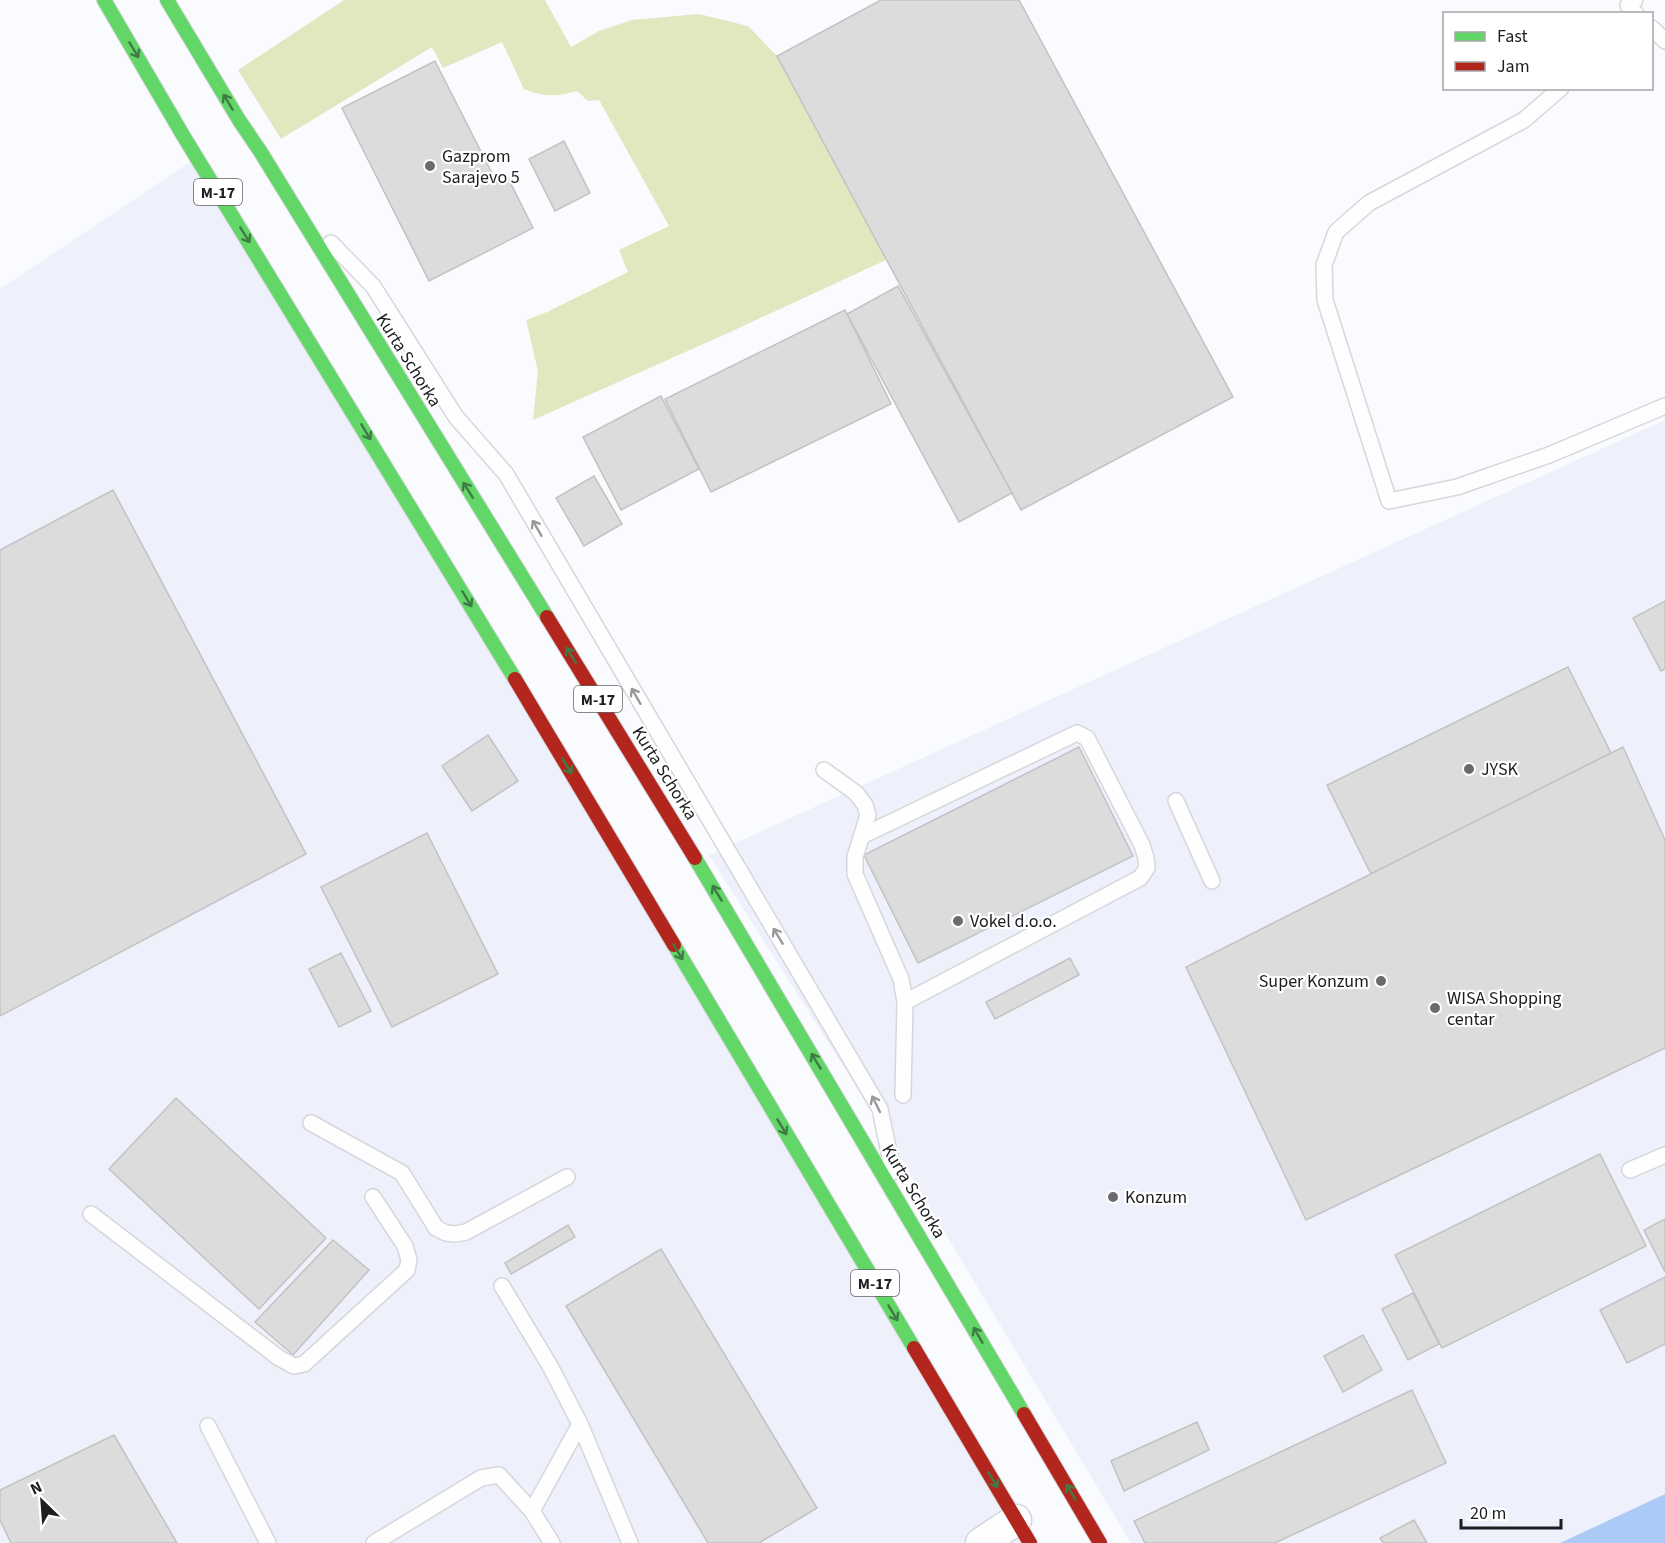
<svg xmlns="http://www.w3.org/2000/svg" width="1665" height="1543" font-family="'Source Sans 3',sans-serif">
<rect width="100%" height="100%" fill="#fafbfe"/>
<!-- built -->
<g fill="#eef0fb">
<polygon points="196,158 1028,1543 0,1543 0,289"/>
<polygon points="1665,420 1665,1494 1560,1543 1131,1543 881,1126 709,855"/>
</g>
<!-- green -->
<path fill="#e2e7c0" d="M344,0H545L571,47L599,31L632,20L699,14L748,26L777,56L886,260L728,333L533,420L538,371L526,320L547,312L628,272L619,250L669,226L599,100L588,101L577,91C557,97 544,97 524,89L502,42L443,68L432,47L281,139L238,70Z"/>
<!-- water -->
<polygon fill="#accaf6" points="1665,1494 1665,1543 1560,1543"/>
<!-- building -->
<g fill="#dddcdc" stroke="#c3c2c2" stroke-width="1.5">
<polygon points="881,0 1019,0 1233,397 1021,510 777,56"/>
<polygon points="435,61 497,183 508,178 533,228 429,281 342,108"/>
<polygon points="564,141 590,193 555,211 529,159"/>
<polygon points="898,286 1012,493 959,522 847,314"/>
<polygon points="845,310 891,404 711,492 665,399"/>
<polygon points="661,396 699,469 621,510 583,437"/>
<polygon points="594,476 622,524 584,546 556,498"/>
<polygon points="113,490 306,854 0,1016 0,550"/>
<polygon points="1665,601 1665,669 1661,671 1633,618"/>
<polygon points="1568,667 1611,753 1371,874 1327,785"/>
<polygon points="488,735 518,781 472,811 442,766"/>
<polygon points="1079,747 1133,856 918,963 864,855"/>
<polygon points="1623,747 1665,840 1665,1048 1306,1220 1186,967"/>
<polygon points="427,833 498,974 392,1027 321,887"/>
<polygon points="341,953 371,1011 339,1027 309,969"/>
<polygon points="1070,958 1079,975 995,1019 986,1002"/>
<polygon points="176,1098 326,1238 259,1309 109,1169"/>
<polygon points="1600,1154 1646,1246 1442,1348 1395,1255"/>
<polygon points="1665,1219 1665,1272 1644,1230"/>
<polygon points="568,1225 575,1237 511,1274 505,1263"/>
<polygon points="333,1240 369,1270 293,1355 255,1322"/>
<polygon points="661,1249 817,1508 759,1543 708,1543 566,1306"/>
<polygon points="1665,1277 1665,1344 1627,1363 1600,1310"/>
<polygon points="1413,1293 1439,1344 1408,1360 1382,1309"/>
<polygon points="1363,1335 1382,1370 1343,1392 1324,1356"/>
<polygon points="1412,1390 1446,1463 1275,1543 1145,1543 1134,1521"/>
<polygon points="1197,1422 1209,1450 1124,1491 1111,1461"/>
<polygon points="114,1435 177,1543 11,1543 0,1520 0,1490"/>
<polygon points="1414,1520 1427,1543 1383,1543 1380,1538"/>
</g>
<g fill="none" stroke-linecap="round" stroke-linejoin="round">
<!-- lane casing -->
<g stroke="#d6d7da" stroke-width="18">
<g id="lane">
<polyline points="1635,0 1628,5 1636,14"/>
<polyline points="1652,28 1665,41"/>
<polyline points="1561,88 1524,120 1369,203 1336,232 1324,265 1325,300 1389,501 1457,487 1549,455 1665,406"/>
<polyline points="331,243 373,286 456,417 506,474 880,1109 893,1172"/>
<polyline points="824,770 856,793 865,805 868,815 855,857 855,874 901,979 905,1002 903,1095"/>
<polyline points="1176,801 1212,881"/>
<polyline points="862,836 1077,733 1087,738 1142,845 1146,858 1147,868 1140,878 905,1002"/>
<polyline points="311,1123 402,1173 436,1228 446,1233 455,1234 466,1232 567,1177"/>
<polyline points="1630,1170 1665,1155"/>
<polyline points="91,1214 279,1358 294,1366 304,1364 407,1270 409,1260 405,1246 373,1197"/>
<polyline points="502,1286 550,1366 580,1424 630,1543"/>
<polyline points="208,1426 268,1543"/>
<polyline points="532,1511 580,1424"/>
<polyline points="374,1543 481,1478 499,1475 532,1511 552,1543"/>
</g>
</g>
<!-- street casing -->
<g stroke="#d6d7da" stroke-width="33">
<polyline id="street" points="981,1543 1016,1520"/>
</g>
<!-- fast casing -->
<g stroke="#d6d7da" stroke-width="16">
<g id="fast">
<polyline points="104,0 184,137 515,679"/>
<polyline points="167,0 239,120 260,151 547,617"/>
<polyline points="695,858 1024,1414"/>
<polyline points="674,945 914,1348"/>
</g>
</g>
<!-- jam casing -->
<g stroke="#d6d7da" stroke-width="16">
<g id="jam">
<polyline points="547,617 695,858"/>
<polyline points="515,679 674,945"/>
<polyline points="914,1348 1030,1543"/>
<polyline points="1024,1414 1100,1543"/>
</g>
</g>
<!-- lane -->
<use href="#lane" stroke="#fefeff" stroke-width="15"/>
<!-- street -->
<use href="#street" stroke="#fefeff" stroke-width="30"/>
<!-- fast -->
<use href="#fast" stroke="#63d668" stroke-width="14"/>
<!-- jam -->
<use href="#jam" stroke="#b3261e" stroke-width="14"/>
</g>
<!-- one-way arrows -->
<defs><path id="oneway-shaft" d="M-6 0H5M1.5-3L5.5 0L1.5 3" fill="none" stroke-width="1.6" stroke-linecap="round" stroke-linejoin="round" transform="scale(1.5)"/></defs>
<g stroke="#407a44">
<use href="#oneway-shaft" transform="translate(134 50) rotate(59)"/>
<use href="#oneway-shaft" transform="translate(228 102) rotate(-121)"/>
<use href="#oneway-shaft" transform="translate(245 235) rotate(58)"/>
<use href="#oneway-shaft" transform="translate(366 432) rotate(59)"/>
<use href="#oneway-shaft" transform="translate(468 490) rotate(-122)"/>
<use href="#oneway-shaft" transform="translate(467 599) rotate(59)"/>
<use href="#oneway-shaft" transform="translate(571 655) rotate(-122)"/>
<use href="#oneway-shaft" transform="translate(567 766) rotate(59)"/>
<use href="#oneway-shaft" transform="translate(717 893) rotate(-121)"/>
<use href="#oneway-shaft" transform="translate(678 952) rotate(59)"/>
<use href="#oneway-shaft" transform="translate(816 1061) rotate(-121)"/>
<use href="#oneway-shaft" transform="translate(782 1127) rotate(59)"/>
<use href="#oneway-shaft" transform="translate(893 1313) rotate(59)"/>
<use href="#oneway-shaft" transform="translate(978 1335) rotate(-120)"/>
<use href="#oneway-shaft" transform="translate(993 1480) rotate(59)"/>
<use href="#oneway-shaft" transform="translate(1071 1492) rotate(-120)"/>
</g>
<g stroke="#99999b">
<use href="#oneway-shaft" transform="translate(537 528) rotate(-120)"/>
<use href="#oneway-shaft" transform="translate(636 696) rotate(-120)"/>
<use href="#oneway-shaft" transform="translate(778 936) rotate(-121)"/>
<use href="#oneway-shaft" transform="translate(876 1104) rotate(-116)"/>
</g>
<!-- markers -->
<g fill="#6a6b6e" stroke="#fff" stroke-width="2">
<circle cx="430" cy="166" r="6"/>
<circle cx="1469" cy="769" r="6"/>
<circle cx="958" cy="921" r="6"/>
<circle cx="1381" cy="981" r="6"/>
<circle cx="1435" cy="1008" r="6"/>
<circle cx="1113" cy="1197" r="6"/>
</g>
<g text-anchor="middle" stroke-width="4.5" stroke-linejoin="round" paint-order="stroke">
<!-- shield labels -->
<g fill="#fff" stroke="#616164" stroke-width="1.5">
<rect x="194" y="179" width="48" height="26" rx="4.5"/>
<rect x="574" y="686" width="48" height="26" rx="4.5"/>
<rect x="851" y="1270" width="48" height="26" rx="4.5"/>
</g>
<g font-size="16" font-weight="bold" fill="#1d1d21">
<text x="218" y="198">M-17</text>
<text x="598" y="705">M-17</text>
<text x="875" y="1289">M-17</text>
</g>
<!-- poi labels -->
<g font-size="18" fill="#1d1d21" stroke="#fff" text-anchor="start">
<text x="442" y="162">Gazprom<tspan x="442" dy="21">Sarajevo 5</tspan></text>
<text x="1481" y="775">JYSK</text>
<text x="970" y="927">Vokel d.o.o.</text>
<text x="1369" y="987" text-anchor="end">Super Konzum</text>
<text x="1447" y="1004">WISA Shopping<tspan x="1447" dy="21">centar</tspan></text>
<text x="1125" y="1203">Konzum</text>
</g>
<!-- street labels -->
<g font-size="18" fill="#1d1d21" stroke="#fff">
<text transform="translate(409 360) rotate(58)" y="6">Kurta Schorka</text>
<text transform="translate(665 773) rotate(58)" y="6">Kurta Schorka</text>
<text transform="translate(914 1191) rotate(59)" y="6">Kurta Schorka</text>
</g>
</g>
<!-- legend -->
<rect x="1443" y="12" width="210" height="78" fill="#ffffff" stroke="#a5a5a6" stroke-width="1.5"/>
<rect x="1455" y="32" width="30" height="9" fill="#63d668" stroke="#a5a5a6" stroke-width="1.5"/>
<text x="1497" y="42" font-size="18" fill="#1d1d21">Fast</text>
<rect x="1455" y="62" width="30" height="9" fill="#b3261e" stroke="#a5a5a6" stroke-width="1.5"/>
<text x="1497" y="72" font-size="18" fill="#1d1d21">Jam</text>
<!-- north arrow -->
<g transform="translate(42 1501) rotate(335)" stroke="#ffffff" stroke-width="4.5" paint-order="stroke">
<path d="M0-4.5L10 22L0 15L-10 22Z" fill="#1d1d21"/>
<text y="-9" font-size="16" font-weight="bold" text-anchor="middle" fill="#1d1d21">N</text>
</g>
<!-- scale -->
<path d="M1461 1519v9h100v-9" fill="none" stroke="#1d1d21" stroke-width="3"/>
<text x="1470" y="1519" font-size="18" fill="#1d1d21" stroke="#ffffff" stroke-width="4.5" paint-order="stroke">20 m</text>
</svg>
